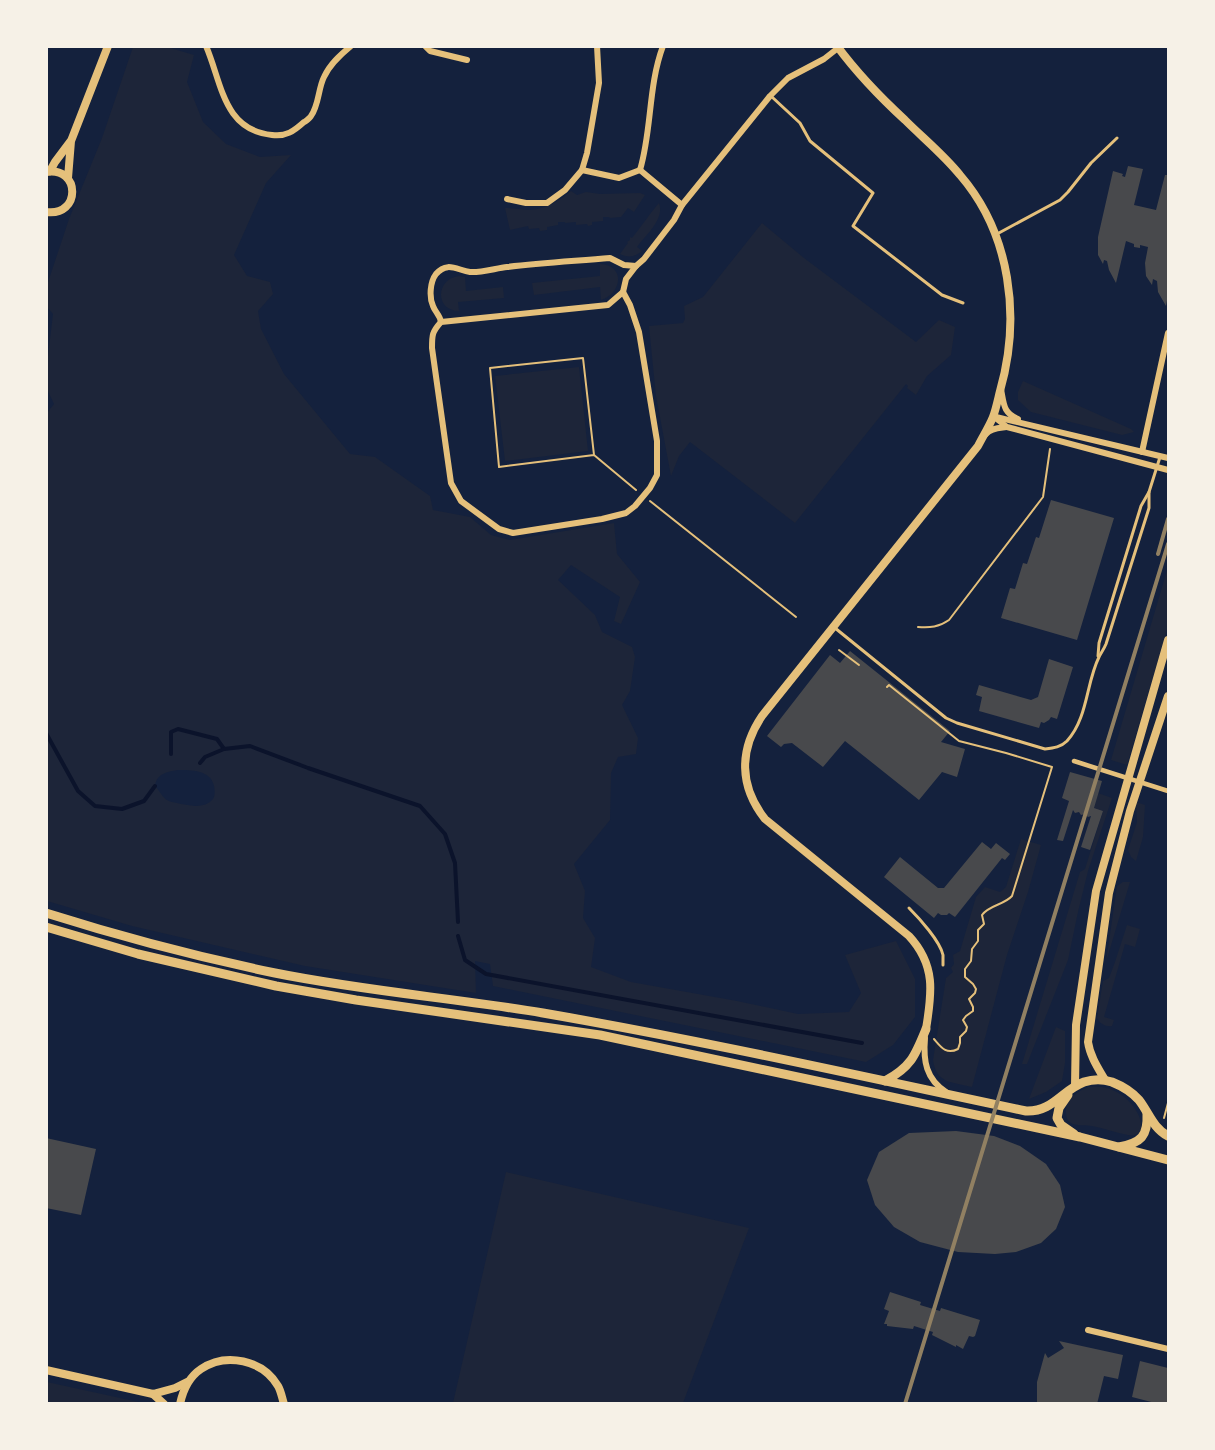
<svg xmlns="http://www.w3.org/2000/svg" width="1215" height="1450" font-family="Ubuntu,sans-serif">
<rect width="100%" height="100%" fill="#14213d"/>
<!-- green -->
<g fill="#1d2539" fill-rule="evenodd">
<path d="M133,47H167L194,55L187,82L203,122L226,144L260,157L291,155L266,183L234,255L247,276L270,282L273,294L258,311L261,329L284,374L350,454L375,457L430,496L433,510L470,517L491,535L510,540L614,523L617,554L640,582L621,624L614,621L620,597L571,565L558,580L595,615L602,632L632,647L635,657L630,691L622,705L638,738L636,754L618,757L611,773L610,820L574,864L585,891L583,918L595,938L591,967L631,982L737,1001L798,1014L849,1012L861,993L845,955L896,941L915,979V1017L893,1045L866,1062L493,986L490,964L475,961L476,993L305,966L132,926L47,901L46,414L54,404L46,387L47,364L53,314L47,307V285L69,219L102,138ZM178,770C191,770 211,770 214,786C215,790 215,796 213,799C204,810 187,805 177,803C174,802 170,802 167,800C163,798 159,790 155,786C157,773 167,772 178,770Z"/>
<path d="M571,191L577,195L586,192L600,194L640,193L645,195L634,212L628,208L621,217L610,218L609,217H603V221L592,222V225L588,226L587,224L576,225V222L565,223V222H558V225L547,227V230L540,231L539,228L529,229L528,226L510,230L505,208C513,208 522,210 530,210C546,209 559,201 571,191Z"/>
<path d="M659,203C665,219 646,235 637,247L642,251C635,257 628,258 620,254L628,243L627,242L630,240V237L632,238C642,226 649,214 659,203Z"/>
<polygon points="762,223 804,258 916,342 939,320 955,327 951,355 927,376 916,395 907,388 908,386 906,384 795,523 690,442 679,456 671,476 656,396 649,326 683,323 685,319 684,306 703,297"/>
<path d="M600,264C625,265 623,293 601,300L600,287L534,295L532,283L600,276Z"/>
<path d="M459,276L465,277L466,291L503,287L504,298L458,302L459,311C435,311 435,279 459,276Z"/>
<polygon points="579,367 588,451 505,461 495,376"/>
<polygon points="1023,381 1131,429 1134,432 1122,435 1031,412 1018,400 1018,392"/>
<polygon points="1168,567 1168,626 1127,765 1111,760"/>
<polygon points="1098,793 1112,798 1088,871 1078,912 1068,960 1027,1064 1022,1064 1080,872 1085,869 1103,811 1094,808"/>
<polygon points="1136,802 1145,805 1143,837 1136,861 1131,857 1128,850 1137,822"/>
<path d="M1021,839L1041,845L1028,892L1007,955L972,1087C953,1082 936,1084 933,1060L946,978L953,972L951,968L954,964L953,955L960,951L976,897L985,887L1000,892L1006,887Z"/>
<polygon points="1123,882 1130,882 1106,962 1117,886"/>
<path d="M1127,925L1140,929L1135,947L1125,944L1104,1017L1114,1020L1112,1026C1106,1027 1100,1024 1097,1018L1103,981L1109,978L1115,962Z"/>
<polygon points="1056,1027 1065,1031 1065,1063 1062,1081 1046,1092 1029,1099"/>
<path d="M1088,1087C1132,1080 1159,1140 1128,1135C1116,1133 1104,1128 1092,1126C1086,1125 1079,1126 1073,1124C1068,1122 1066,1118 1066,1113C1065,1099 1077,1092 1088,1087Z"/>
<polygon points="506,1172 749,1228 683,1403 453,1403"/>
<polygon points="47,1382 143,1403 47,1403"/>
</g>
<g fill="none" stroke-linecap="round" stroke-linejoin="round">
<!-- stream -->
<g stroke="#0b132b" stroke-width="4">
<polyline points="46,733 78,791 95,806 122,809 144,801 155,786"/>
<polyline points="171,754 171,732 178,729 217,739 224,749"/>
<polyline points="200,763 205,757 224,749 250,746 308,768 420,806 445,834 455,863 458,922"/>
<polyline points="458,936 465,960 486,974 862,1043"/>
</g>
</g>
<!-- building -->
<g fill="#48494c">
<polygon points="1128,166 1143,169 1134,205 1156,210 1165,175 1168,175 1168,295 1166,306 1158,292 1157,281 1153,279 1152,285 1146,276 1145,263 1148,247 1140,245 1140,248 1134,247 1134,244 1126,241 1116,283 1109,270 1107,261 1104,260 1103,264 1098,255 1098,237 1113,171 1123,174 1122,176 1125,177"/>
<polygon points="1051,500 1114,518 1077,640 1001,618 1010,588 1015,589 1023,563 1027,564 1036,537 1039,538"/>
<polygon points="850,651 950,731 941,742 965,749 957,777 942,772 919,800 845,741 823,767 792,743 784,744 781,747 767,736 830,655 840,663"/>
<polygon points="1049,659 1073,667 1057,719 1051,717 1049,720 1044,723 1041,722 1039,728 979,711 982,697 976,695 979,685 1031,700 1038,697"/>
<polygon points="1070,772 1102,781 1094,808 1103,811 1090,850 1081,847 1091,816 1088,817 1085,814 1081,815 1079,812 1075,813 1073,810 1063,841 1057,840 1069,801 1062,798"/>
<polygon points="982,842 991,849 996,843 1010,854 1005,860 1002,858 955,917 949,913 947,915 941,915 938,913 934,918 884,877 900,857 938,888 944,888"/>
<polygon points="956,1131 994,1136 1020,1146 1046,1164 1060,1185 1065,1207 1056,1229 1041,1243 1016,1252 995,1254 958,1252 920,1242 894,1227 875,1205 867,1180 879,1152 909,1133"/>
<polygon points="46,1138 96,1149 81,1215 46,1208"/>
<polygon points="890,1292 921,1302 920,1305 940,1311 941,1308 980,1320 975,1336 973,1337 969,1336 963,1349 956,1345 956,1347 932,1335 933,1332 914,1326 913,1329 887,1326 887,1324 884,1324 889,1311 884,1309"/>
<polygon points="1059,1341 1123,1355 1118,1379 1104,1376 1097,1404 1037,1404 1037,1382 1045,1353 1048,1358 1064,1348"/>
<polygon points="1140,1361 1168,1368 1168,1404 1159,1404 1132,1397"/>
</g>
<g fill="none" stroke-linecap="round" stroke-linejoin="round">
<!-- path -->
<g stroke="#e5c07b" stroke-width="2">
<polyline points="594,455 499,467 490,368 583,358 594,455 636,490"/>
<polyline points="650,501 796,617"/>
<path d="M918,627C930,628 939,627 949,620L1043,497L1050,449"/>
<polyline points="839,650 859,665"/>
<path d="M887,687L889,685L959,741L1006,753L1052,767L1012,896C1004,905 989,905 982,915L984,924L978,930V941L972,949L971,961L965,969V977L973,984L976,989L975,993L969,999L973,1007V1011L966,1016L963,1020L967,1027L966,1031L960,1037V1043L958,1049C946,1055 941,1047 934,1039"/>
<polyline points="1164,1118 1168,1103"/>
</g>
<!-- service -->
<g stroke="#e5c07b" stroke-width="3">
<polyline points="772,97 800,123 810,141 873,193 853,226 942,295 963,303"/>
<polyline points="997,234 1060,200 1068,192 1091,163 1117,138"/>
<path d="M835,628L946,718L957,723L1045,749C1054,748 1061,747 1067,741C1088,718 1086,683 1099,657C1101,653 1104,649 1106,644L1149,508V492"/>
<polyline points="1098,656 1099,643 1141,506 1149,492 1160,457"/>
<path d="M909,908C919,918 940,941 943,955C943,958 943,961 943,965"/>
</g>
<!-- pedestrian -->
<polyline stroke="#e5c07b" stroke-width="4.5" points="1074,761 1168,791"/>
<!-- minor -->
<g stroke="#e5c07b" stroke-width="6">
<path d="M206,46C222,83 223,130 272,135C286,137 294,131 304,122C305,122 311,117 311,116C319,105 318,89 324,77C330,64 340,55 351,46"/>
<polyline points="425,46 430,51 467,60"/>
<polyline points="582,170 619,178 640,170"/>
<path d="M640,170C652,130 648,86 663,46"/>
<polyline points="640,170 682,205"/>
<polyline points="507,199 526,203 547,203 565,190 582,170 587,153 599,83 597,46"/>
<path d="M623,292L630,305L639,332L657,441V475L650,488L635,506L626,513L602,519L513,533L499,529L461,501L451,483L432,348C432,335 432,332 441,322L608,305Z"/>
<polyline points="623,292 626,279 636,266 644,259 674,220 682,205 770,96 788,78 824,59 838,48"/>
<path d="M441,322C440,315 435,312 433,306C429,297 430,282 436,274C447,261 457,270 470,272C480,273 497,268 507,267C541,263 576,261 610,258L624,265L636,266"/>
<path d="M1001,389C1004,404 1003,413 1018,419"/>
<polyline points="993,416 1007,427 1168,470"/>
<polyline points="996,417 1168,458"/>
<path d="M986,434C991,428 999,428 1006,427"/>
<polyline points="1142,452 1168,333"/>
<path d="M925,1038C923,1061 926,1079 946,1092"/>
<polyline points="1088,1330 1168,1349"/>
</g>
<!-- tertiary -->
<g stroke="#e5c07b" stroke-width="8">
<path d="M837,46C857,73 880,97 905,120C923,138 944,155 960,175C1011,234 1021,318 1000,391C998,399 996,409 993,417C989,427 983,436 978,446L762,716C739,750 739,786 765,819L909,936C936,965 932,993 926,1029"/>
<polyline points="50,171 55,162 70,142"/>
<path d="M46,172C81,166 81,217 46,212"/>
<polyline points="68,178 71,141 108,46"/>
<path d="M1105,1080C1098,1068 1090,1056 1088,1042L1109,893L1130,811L1168,696"/>
<polyline points="1075,1086 1076,1025 1096,891 1168,640"/>
<polyline points="46,1370 153,1394 175,1388 187,1382"/>
<polyline points="153,1394 164,1404"/>
<path d="M180,1404C183,1390 189,1377 201,1369C226,1352 263,1360 278,1386C281,1391 282,1398 284,1404"/>
</g>
<!-- primary -->
<g stroke="#e5c07b" stroke-width="9">
<path d="M46,913C122,937 198,957 275,973C364,991 454,998 543,1013C705,1041 865,1077 1026,1111C1053,1112 1062,1090 1084,1082C1093,1079 1103,1079 1112,1082C1122,1086 1131,1091 1139,1100C1149,1113 1153,1128 1168,1136"/>
<polyline points="46,927 138,954 276,986 356,1000 600,1035 1080,1137 1168,1160"/>
<path d="M885,1081C911,1067 915,1056 926,1029"/>
<polyline points="1068,1095 1059,1108 1057,1118 1061,1125 1074,1134"/>
<path d="M1119,1147C1141,1143 1148,1136 1147,1114"/>
</g>
<!-- rail -->
<g stroke="#918062" stroke-width="4">
<polyline points="1158,554 1168,519"/>
<polyline points="905,1404 1168,544"/>
</g>
</g>
<!-- border -->
<rect width="1215" height="1450" fill="none" stroke="#f6f1e7" stroke-width="96"/>
</svg>
